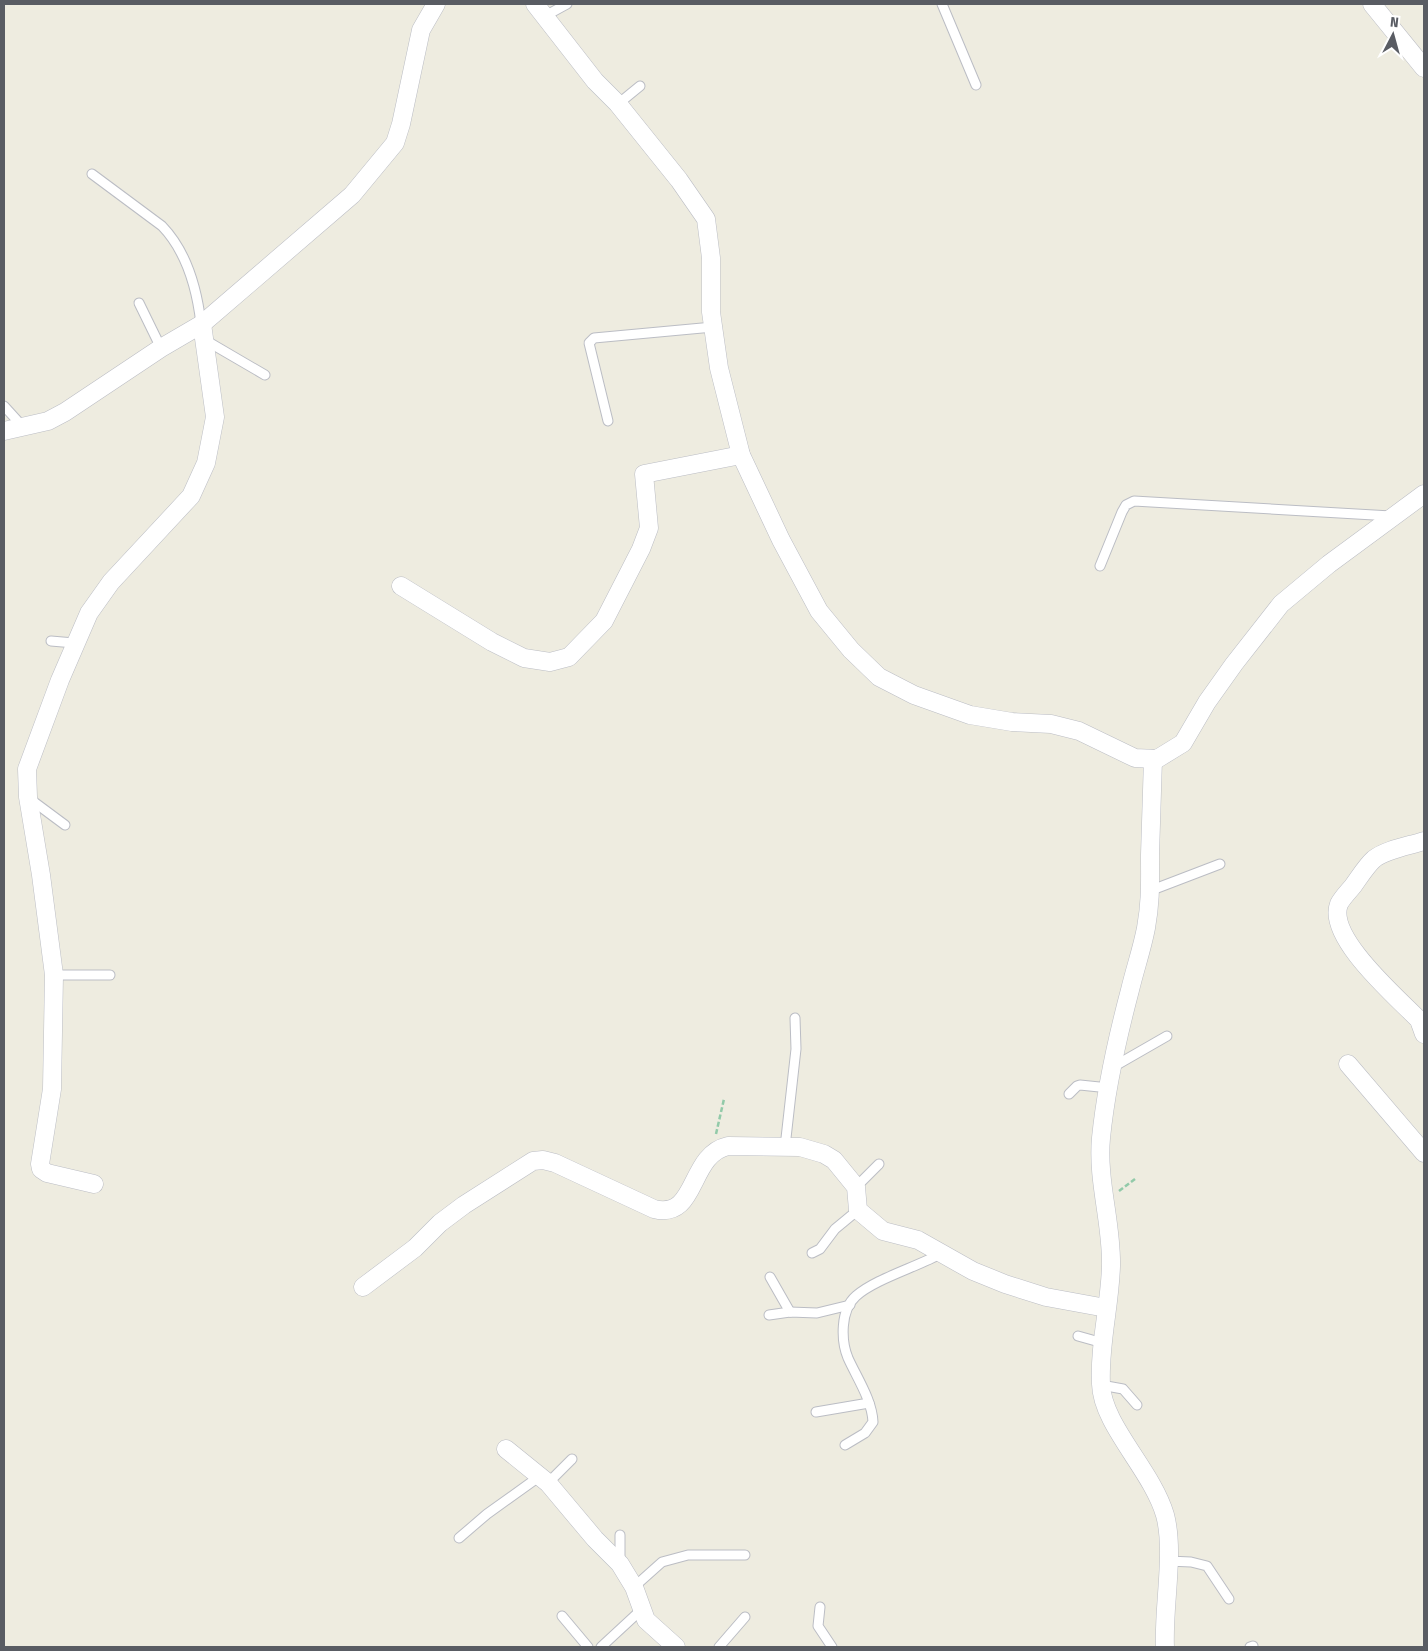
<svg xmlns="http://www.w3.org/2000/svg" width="1428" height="1651" font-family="'Fira Sans Condensed',sans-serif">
<rect width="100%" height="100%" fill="#eeece0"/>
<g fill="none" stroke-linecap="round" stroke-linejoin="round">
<!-- service casing -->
<g stroke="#bbbdc4" stroke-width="11">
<g id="service">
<polyline points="942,4 976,85"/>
<polyline points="545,16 567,4"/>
<polyline points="618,104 640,86"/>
<path d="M92,174L162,226C187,252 197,289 201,324"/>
<polyline points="139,303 161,348"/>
<polyline points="205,340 265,375"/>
<polyline points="4,406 24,428"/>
<polyline points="608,421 589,343 594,338 713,327"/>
<polyline points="1100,566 1122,512 1126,505 1134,501 1391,516"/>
<polyline points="51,641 74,643"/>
<polyline points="30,799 65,825"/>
<polyline points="1152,890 1220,864"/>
<polyline points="54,975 110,975"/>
<polyline points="1113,1067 1167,1036"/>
<polyline points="1069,1094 1077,1086 1080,1085 1109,1088"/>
<polyline points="785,1147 796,1049 795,1018"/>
<polyline points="856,1187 879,1164"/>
<polyline points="812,1253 820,1249 835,1229 858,1210"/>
<polyline points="770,1277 790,1312"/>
<polyline points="769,1315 790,1312 817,1313 850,1305"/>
<polyline points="1078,1336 1103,1343"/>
<polyline points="1101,1385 1123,1389 1137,1405"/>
<polyline points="816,1412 869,1403"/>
<path d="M845,1445L865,1433L873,1422C872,1400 857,1378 848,1358C841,1341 840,1310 856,1296C875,1279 917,1267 942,1253"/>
<polyline points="548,1483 572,1459"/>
<polyline points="459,1538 487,1514 540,1476"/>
<polyline points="1168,1561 1191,1562 1207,1566 1229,1599"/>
<polyline points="620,1564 620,1535"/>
<polyline points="634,1587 662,1562 688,1555 745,1555"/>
<polyline points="820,1607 818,1626 832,1647"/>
<polyline points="562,1616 588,1647"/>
<polyline points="601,1647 641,1610"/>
<polyline points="719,1647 745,1617"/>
<polyline points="1250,1647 1253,1646"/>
</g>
</g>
<!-- minor casing -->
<g stroke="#bbbdc4" stroke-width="19">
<g id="minor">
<polyline points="535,4 595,81 618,104 679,180 706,219 711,258 711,312 719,368 741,455 781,540 819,611 851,650 879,677 914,695 970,715 1012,722 1051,724 1079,731 1135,758 1157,759 1183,743 1207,702 1234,664 1281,604 1329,564 1424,494"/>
<polyline points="1372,4 1424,68"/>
<polyline points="4,431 48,421 65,412 161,348 202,324 352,195 395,143 401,124 421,30 436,4"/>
<polyline points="401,586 492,642 524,658 550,662 569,657 604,621 641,549 649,528 644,474 741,455"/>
<path d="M1153,759C1152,791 1151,823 1150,855C1150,882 1151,900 1146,928C1142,949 1135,969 1130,990C1117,1039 1106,1088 1101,1138C1097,1181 1112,1223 1111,1266C1110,1305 1099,1345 1101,1384C1102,1425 1152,1470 1165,1515C1175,1552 1163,1607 1165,1647"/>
<path d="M1424,841C1409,846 1387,849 1374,859C1366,866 1359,878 1353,886C1348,892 1342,898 1339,904C1326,937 1398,998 1419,1020L1424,1034"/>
<polyline points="1348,1064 1424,1153"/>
<polyline points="94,1184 47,1173 41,1169 40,1164 52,1089 54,975 41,875 28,797 27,769 60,680 89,613 111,582 191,496 206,463 215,417 202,324"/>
<path d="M363,1287L415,1248L440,1223L464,1205L533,1161L543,1160L555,1163L654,1209C698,1220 688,1155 728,1146L800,1147L824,1154L834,1160L856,1187L858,1210L883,1231L918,1240L973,1271L1005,1284L1046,1297L1106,1308"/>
<polyline points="506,1449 548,1483 595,1539 620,1564 634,1587 646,1620 676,1647"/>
</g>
</g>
<!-- path -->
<g stroke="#92caa9" stroke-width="2.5" stroke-dasharray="5 2.5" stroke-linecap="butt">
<polyline points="716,1134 724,1099"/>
<polyline points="1119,1191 1135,1179"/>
</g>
<!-- service -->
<use href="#service" stroke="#fff" stroke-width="9"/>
<!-- minor -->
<use href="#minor" stroke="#fff" stroke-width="18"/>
</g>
<!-- border -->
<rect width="1428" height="1651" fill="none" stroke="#595c63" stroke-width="10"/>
<!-- north arrow -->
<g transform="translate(1393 35) rotate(6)" stroke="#ffffff" stroke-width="4" paint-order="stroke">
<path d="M0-4L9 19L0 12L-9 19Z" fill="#595c63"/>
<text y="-8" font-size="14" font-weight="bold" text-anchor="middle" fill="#595c63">N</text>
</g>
</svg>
